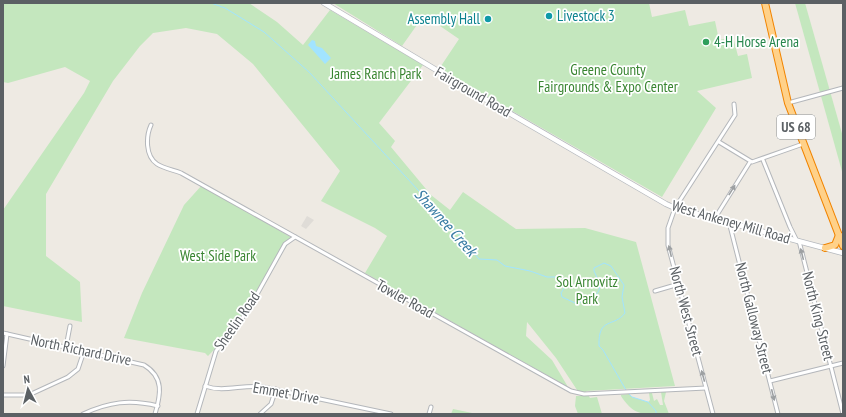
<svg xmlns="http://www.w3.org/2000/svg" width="846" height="417" font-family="'PT Sans Narrow',sans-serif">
<rect width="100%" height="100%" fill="#eeeae3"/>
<!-- industrial -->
<polygon fill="#dfdcd7" points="307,216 314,220 306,229 301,226"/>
<!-- green -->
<g fill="#c4e7be">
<polygon points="3,3 249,3 277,22 303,45 330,10 423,65 379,123 395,141 391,147 431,195 450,210 463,192 516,229 585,228 636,242 675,386 586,391 590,398 597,397 602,414 578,414 575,406 576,396 581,396 556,358 527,322 526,336 552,360 568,387 365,273 387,236 375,228 321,201 340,171 253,64 217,34 186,28 153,33 140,46 113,81 46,194 46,256 80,282 82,322 3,306 3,210 84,93 90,81 65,67 8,83 3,82"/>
<polygon points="333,3 649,3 652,17 685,10 689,26 715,21 719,40 733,37 738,56 747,54 752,78 697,91 716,108 662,197 439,69 459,39 424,15 402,46"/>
<polygon points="795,3 805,3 843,137 843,175"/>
<polygon points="202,185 292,238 269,272 237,326 208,356 205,353 124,338 142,293 184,205"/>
<path d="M661,392H666L664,401L669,414C643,414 635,417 621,396V395L629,394L632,397L648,402L650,400L649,393H652L654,401L657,399L660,405H663Z"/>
<polygon points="453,409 477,414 451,414"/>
</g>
<!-- water -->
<polygon fill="#a2e4ff" points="312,40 315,41 316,46 322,48 331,58 325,64 308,45"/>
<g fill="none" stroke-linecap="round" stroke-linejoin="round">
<!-- stream -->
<g stroke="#a2e4ff" stroke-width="1">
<path d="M211,3L225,8L264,32L309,72L455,230L479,259L497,260L505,266L530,271L547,277H561C567,284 565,287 561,293L562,297L575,303C586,301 600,298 600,284L594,271V268L604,263L611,266L624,285L622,297L625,313C614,328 598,316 599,346L603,350L626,390"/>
<polyline points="628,393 632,397 648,402 656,411 656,414"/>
</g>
<!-- street casing -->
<g stroke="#b4b7bb" stroke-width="5">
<g id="street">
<polyline points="788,103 843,88"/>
<path d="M151,125C146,136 145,156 157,164C163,168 173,170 181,173L571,391L584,394L706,388"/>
<polyline points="719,142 752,162 803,144"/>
<polyline points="763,160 790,227 797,241"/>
<polyline points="715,218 750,162"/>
<polyline points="729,222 778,414"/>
<polyline points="799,241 843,414"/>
<polyline points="655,291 679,284"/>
<path d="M3,333L144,365C164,377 161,394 155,414"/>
<polyline points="66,347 70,326"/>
<polyline points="3,366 7,334"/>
<polyline points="770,381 843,363"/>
<path d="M205,386C224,393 243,384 263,387L391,414"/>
<polyline points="3,395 29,395 68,377 78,369 84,351"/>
<path d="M83,414C109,402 129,399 158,406"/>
<polyline points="197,414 216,351 237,326 251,305 285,244 295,237"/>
<polyline points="260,414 271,404 276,389"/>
<polyline points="429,414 431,407"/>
<polyline points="713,414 668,245 668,228 675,208 735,115 734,104"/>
</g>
</g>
<!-- secondary casing -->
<g stroke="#b5b9be" stroke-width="6">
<polyline id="secondary" points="324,3 485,99 666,204 675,208 843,253"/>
</g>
<!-- highway casing -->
<g stroke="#f18400" stroke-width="8">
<g id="highway">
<polyline points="765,3 788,103 843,246"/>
<polyline points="825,248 835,245 839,235"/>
</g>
</g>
<!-- street -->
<use href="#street" stroke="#fff" stroke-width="3"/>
<!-- secondary -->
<use href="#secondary" stroke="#fff" stroke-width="4.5"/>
<!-- highway -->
<use href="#highway" stroke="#ffd189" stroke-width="6"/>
</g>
<!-- one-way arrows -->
<defs><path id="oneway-solid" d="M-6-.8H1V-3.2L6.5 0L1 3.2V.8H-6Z"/></defs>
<g fill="#9da0a2">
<use href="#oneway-solid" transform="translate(732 190) rotate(-58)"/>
<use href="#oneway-solid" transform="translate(670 251) rotate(-103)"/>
<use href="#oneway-solid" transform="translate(802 254) rotate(-104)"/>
<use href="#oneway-solid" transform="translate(703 376) rotate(-105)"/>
<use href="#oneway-solid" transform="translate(773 395) rotate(76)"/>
</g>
<!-- markers -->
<g fill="#0f9aa8" stroke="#fff" stroke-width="1.5">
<circle cx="549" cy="16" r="4"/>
<circle cx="488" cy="19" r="4"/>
</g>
<circle fill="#2e9e5b" stroke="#fff" stroke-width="1.5" cx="706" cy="42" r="4"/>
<g text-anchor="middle" stroke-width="3.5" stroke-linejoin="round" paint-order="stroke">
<!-- shield labels -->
<rect fill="#fff" stroke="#8c9092" stroke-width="1" x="777" y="115" width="38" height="24" rx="3"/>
<g font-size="14" font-weight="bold" fill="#5b6064">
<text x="796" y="132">US 68</text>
</g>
<!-- culture labels -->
<g font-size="15" fill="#0d838f" stroke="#fff" text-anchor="start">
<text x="557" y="21">Livestock 3</text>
<text x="480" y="24" text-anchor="end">Assembly Hall</text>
</g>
<!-- leisure labels -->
<g font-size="15" fill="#27864d" stroke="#fff" text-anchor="start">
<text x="714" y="47">4-H Horse Arena</text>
</g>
<!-- park labels -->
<g font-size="15" fill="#398531" stroke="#fff">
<text x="608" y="75">Greene County<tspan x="608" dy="17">Fairgrounds &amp; Expo Center</tspan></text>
<text x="376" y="79">James Ranch Park</text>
<text x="218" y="261">West Side Park</text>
<text x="587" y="287">Sol Arnovitz<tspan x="587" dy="17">Park</tspan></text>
</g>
<!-- street labels -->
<g font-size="15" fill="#5b6064" stroke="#fff">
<text transform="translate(473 92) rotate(30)" y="5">Fairground Road</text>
<text transform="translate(731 222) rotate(16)" y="5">West Ankeney Mill Road</text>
<text transform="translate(405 299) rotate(29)" y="5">Towler Road</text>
<text transform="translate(686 311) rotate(75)" y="5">North West Street</text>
<text transform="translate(818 316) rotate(76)" y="5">North King Street</text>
<text transform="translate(754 318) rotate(76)" y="5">North Galloway Street</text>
<text transform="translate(237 321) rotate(-55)" y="5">Sheelin Road</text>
<text transform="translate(81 350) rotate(12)" y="5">North Richard Drive</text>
<text transform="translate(286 393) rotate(10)" y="5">Emmet Drive</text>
</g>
<!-- water labels -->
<g font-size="16" font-style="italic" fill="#377ba3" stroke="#fff">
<text transform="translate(446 222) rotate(48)" y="6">Shawnee Creek</text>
</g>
</g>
<!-- border -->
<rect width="846" height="417" fill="none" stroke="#5b6064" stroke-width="8"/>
<!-- north arrow -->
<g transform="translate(28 389) rotate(353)" stroke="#ffffff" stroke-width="3" paint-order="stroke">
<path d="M0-3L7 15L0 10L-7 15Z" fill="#5b6064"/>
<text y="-6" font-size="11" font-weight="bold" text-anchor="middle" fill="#5b6064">N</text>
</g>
</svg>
